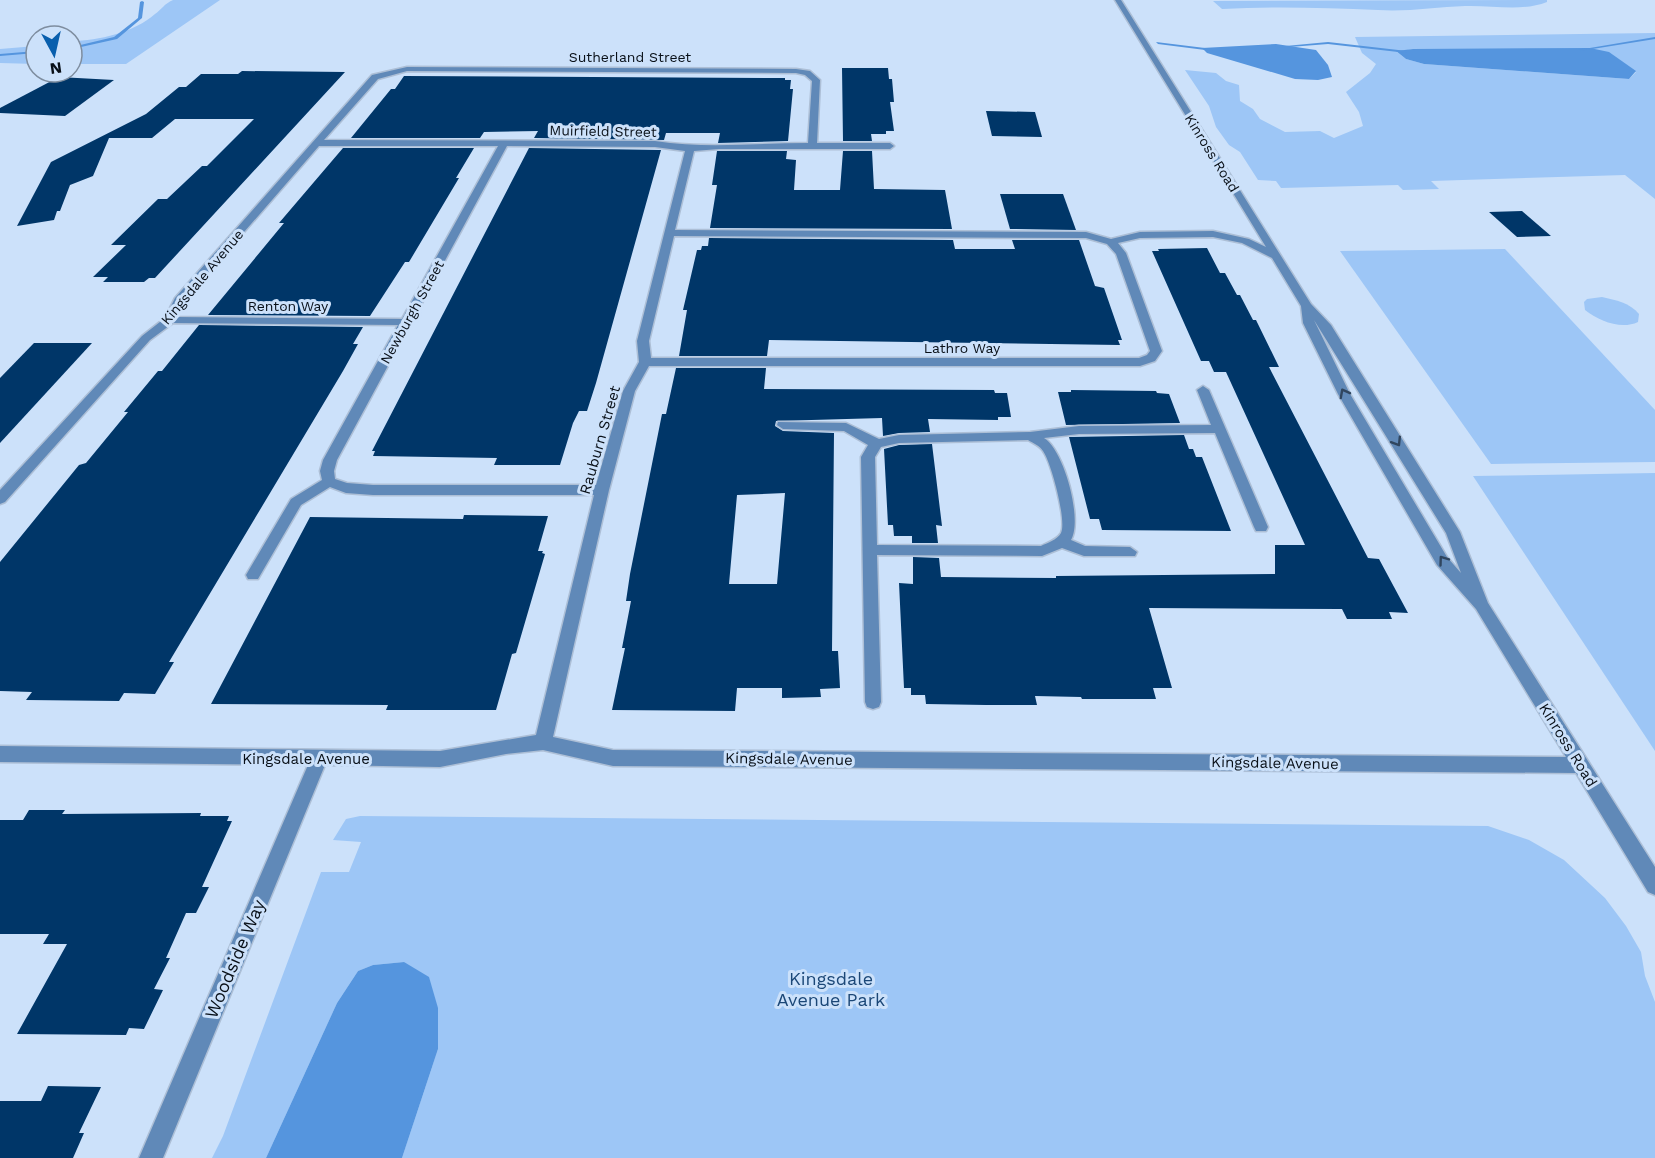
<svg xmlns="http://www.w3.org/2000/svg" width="1655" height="1158" font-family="'Work Sans',sans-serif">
<rect width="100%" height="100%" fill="#cce1fa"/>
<!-- green -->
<g fill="#9dc6f6" fill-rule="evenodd">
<path d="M173,0H220L126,64H72V41C98,41 135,32 155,14C162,9 164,4 173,0Z"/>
<path d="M1547,0V2C1522,12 1492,5 1465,6C1436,7 1407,12 1378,10C1326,8 1275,6 1222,9L1213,1Z"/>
<path d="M1655,33V199L1625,175L1431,181L1439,189L1403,190L1398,185L1281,188L1276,181L1258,180L1240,152L1229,145L1216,127L1209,106L1185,70L1216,73L1226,81L1239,85L1240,101L1253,109L1260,119L1285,132L1320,131L1334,138L1363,126L1359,112L1346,92L1370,73L1376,64L1362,53L1355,37ZM1413,49L1636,72L1629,79L1424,64L1406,59L1397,52Z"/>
<polygon points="36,46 36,64 0,63 0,49"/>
<polygon points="1505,249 1655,410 1655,462 1491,464 1340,251"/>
<path d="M1602,297C1616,300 1630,303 1639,314L1638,322C1621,330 1599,321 1585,310L1584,302L1587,299Z"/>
<polygon points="1655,473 1655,751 1473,476"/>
<polygon points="360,816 1488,826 1529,840 1564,860 1605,898 1626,926 1641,952 1645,976 1655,1002 1655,1158 402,1158 438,1049 404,962 373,965 358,971 337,1003 266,1158 212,1158 223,1136 321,872 349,872 361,842 333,840 346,819"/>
</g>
<!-- water -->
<g fill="#5595de">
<polygon points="1276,44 1316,50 1328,65 1332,77 1318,80 1295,79 1207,53 1202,48"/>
<polygon points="1590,48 1609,52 1636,71 1629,79 1424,64 1406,59 1396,51 1413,49"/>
<polygon points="404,962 429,977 438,1008 438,1049 402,1158 266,1158 337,1003 358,971 373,965"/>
</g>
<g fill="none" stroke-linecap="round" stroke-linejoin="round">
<!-- stream -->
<g fill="#5595de" fill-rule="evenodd">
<polygon points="142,1 144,2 142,18 117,39 72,49 72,47 114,37 138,18 140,2"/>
<polygon points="1655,37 1655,39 1580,51 1578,50"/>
<polygon points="1156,42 1213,49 1215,50 1213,51 1158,44"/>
<polygon points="1328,42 1407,51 1409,52 1407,53 1328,44 1277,48 1275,47"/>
<polygon points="36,51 36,53 0,56 0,54"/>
</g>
</g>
<!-- building -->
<g fill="#003668" fill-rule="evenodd">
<polygon points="842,68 888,68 889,79 892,79 894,102 890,102 894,131 886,131 886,134 871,134 872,141 843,141"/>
<polygon points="242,71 345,72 155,278 149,278 144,282 103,282 108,277 93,277 126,245 111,245 158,199 167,199 202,166 207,166 254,119 175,119 152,138 109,138 93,176 70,185 60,211 57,211 54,220 17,226 51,162 146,114 179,87 186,87 201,74 238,74"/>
<polygon points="404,76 785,78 785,80 791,80 790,89 793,89 788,141 718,143 720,133 666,133 664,140 534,138 538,131 484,132 480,138 351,138 391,89 395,89"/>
<polygon points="59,77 114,80 65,116 0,113 0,108"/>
<polygon points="986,111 1035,112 1042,137 992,136"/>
<polygon points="343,148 474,148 456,178 459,178 409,262 405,262 370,316 208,315 284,223 279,223"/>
<polygon points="529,148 661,150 596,383 587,411 579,411 573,423 560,465 494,465 497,458 373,456 375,451 372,451"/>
<polygon points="717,151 787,151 786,159 796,160 794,190 840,190 843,151 872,151 874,189 945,190 952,229 710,228 717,185 712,185"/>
<polygon points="1000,194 1063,194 1076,230 1010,229"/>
<polygon points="1522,211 1551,236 1517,237 1489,212"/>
<polygon points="709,238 953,240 955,249 1015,249 1012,240 1079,240 1095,286 1104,288 1122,340 1118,340 1120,345 769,340 767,356 679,356 687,310 683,310 697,250 701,250 702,246 708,246"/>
<polygon points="1207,248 1220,273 1225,273 1237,295 1240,295 1253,320 1256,320 1279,367 1269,367 1368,558 1379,559 1408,613 1389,612 1392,619 1347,619 1342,609 1149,608 1172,688 1153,688 1156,699 1082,699 1081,697 1035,696 1037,705 986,705 926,704 925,695 911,695 911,688 904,688 899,583 913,584 913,557 939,558 941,577 1056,578 1056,576 1275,574 1275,545 1305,545 1226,372 1214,372 1209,361 1201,361 1152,251 1159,251 1158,249"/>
<polygon points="199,325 363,327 353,344 358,344 343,371 169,662 174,662 155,694 124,693 119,701 26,700 32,692 0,691 0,562 79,465 86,463 128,412 124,412 158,371 162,371"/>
<polygon points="34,343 92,343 0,443 0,378"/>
<path d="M676,368H766L764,389L994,390L995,393H1007L1011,417H998V420L928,419L930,432L899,433L883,436L882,418L776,421L775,426L783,431L834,433L832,651H838L840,688L820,689L821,697L782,698V688H737L735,711L612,710L625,648H622L631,601H626L630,574L662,414H666ZM785,493L777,584H729L737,495Z"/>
<polygon points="1071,390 1156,391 1157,393 1169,394 1180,423 1066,425 1058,392 1071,392"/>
<polygon points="1184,435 1189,449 1193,449 1196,457 1202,457 1231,531 1102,530 1099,519 1090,519 1069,437"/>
<polygon points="932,444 942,526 936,525 938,543 912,543 912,536 894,536 893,525 888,525 884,449 899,445"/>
<polygon points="464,515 548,516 538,551 543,551 542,553 545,554 516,653 512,654 496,710 386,710 388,705 211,704 310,517 463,519"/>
<polygon points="29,810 65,810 62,814 201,813 200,816 229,816 227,821 232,821 202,887 209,887 196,913 186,913 166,958 170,958 154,989 163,990 144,1029 129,1028 126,1035 17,1034 67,944 43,944 49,934 0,934 0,820 23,820"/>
<polygon points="48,1086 101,1087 79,1133 84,1133 73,1158 0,1158 0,1101 41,1101"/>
</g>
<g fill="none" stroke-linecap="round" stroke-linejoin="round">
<!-- minor casing -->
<g stroke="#adbfd6" stroke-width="3">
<g id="minor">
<path d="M1115,0H1121L1311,304L1331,325L1460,532L1488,603L1655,867V895L1648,892L1576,773L613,766L543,750L506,754L440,767L325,765L163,1158H139L308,765L0,762V746L440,751L536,735L594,495H373L346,493L330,487L301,505L258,579H248L246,575L291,499L322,480L320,471L323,460L398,325L173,323L150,340L5,502L0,504V490L142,336L165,318L175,298L372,75L407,67L796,69L810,71L820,80L817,143H890L894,146L890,149H719L694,151L675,230L1086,232L1111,239L1140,232L1213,231L1249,239L1266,247ZM407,71L796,73L805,75L812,81L808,143C757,143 705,149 655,141L324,140L378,79ZM319,146H498L402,319L177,317L184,301ZM507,146L655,147L685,151L637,341L639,362L623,391L596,485H373L347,483L335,479L334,471L337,460ZM674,236L1086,238L1107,244L1116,254L1150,351L1147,355L1139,358H651L649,341ZM1213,237L1242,243L1272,258L1301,306L1303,323L1338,394L1437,565L1476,609L1566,757L613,750L553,737L609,490L635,391L649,366H1140L1155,361L1162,351L1126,253L1118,243L1140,238ZM1314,320L1446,533L1461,573L1447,557L1350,394Z"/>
<path d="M1203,386L1209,390L1268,527L1266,531H1256L1254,527L1215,433L1079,434L1044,438C1064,450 1083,520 1071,540L1085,546L1130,547L1137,552L1135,556H1084L1062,548L1042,556L877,555L881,702L879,707L873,709L867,707L865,702L861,457L868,445L844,431L783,429L777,425L778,422L846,423L879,439L899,435L1030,432L1079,426L1211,425L1197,390ZM1028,440C1033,443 1040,446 1043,451C1051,462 1067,521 1061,533C1057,540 1047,543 1041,546L877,545L875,457L881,447L899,443Z"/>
</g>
</g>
<!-- minor -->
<use href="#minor" fill="#6089b8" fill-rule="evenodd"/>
</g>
<!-- one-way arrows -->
<defs><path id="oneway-chevron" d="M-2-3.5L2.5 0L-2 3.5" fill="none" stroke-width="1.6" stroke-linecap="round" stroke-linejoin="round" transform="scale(1.5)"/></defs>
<g stroke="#30465f">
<use href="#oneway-chevron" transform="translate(1344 393) rotate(-118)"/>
<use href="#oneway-chevron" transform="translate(1397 442) rotate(58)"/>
<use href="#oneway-chevron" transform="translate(1443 560) rotate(-126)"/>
</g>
<g text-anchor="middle" stroke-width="6" stroke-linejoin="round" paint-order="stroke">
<!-- far-street labels -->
<g font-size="14" fill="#080f17" stroke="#cce1fa">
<text x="630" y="62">Sutherland Street</text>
<text transform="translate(603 131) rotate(1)" y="5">Muirfield Street</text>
<text transform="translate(1212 153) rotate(58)" y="5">Kinross Road</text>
<text transform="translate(202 277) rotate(-50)" y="5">Kingsdale Avenue</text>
<text x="288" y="311">Renton Way</text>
<text transform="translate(412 312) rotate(-61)" y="5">Newburgh Street</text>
<text x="962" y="353">Lathro Way</text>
</g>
<!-- street labels -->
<g font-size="15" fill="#080f17" stroke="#cce1fa">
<text transform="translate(600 440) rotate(-74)" y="5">Rauburn Street</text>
<text transform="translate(1568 745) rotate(58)" y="5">Kinross Road</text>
<text x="306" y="764">Kingsdale Avenue</text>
<text transform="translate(789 759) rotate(1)" y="5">Kingsdale Avenue</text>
<text transform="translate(1275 763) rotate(1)" y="5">Kingsdale Avenue</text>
</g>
<!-- near-street labels -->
<g font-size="18" fill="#080f17" stroke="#cce1fa">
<text transform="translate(235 959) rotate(-67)" y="6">Woodside Way</text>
</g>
<!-- near-park labels -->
<g font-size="18" fill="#1b4777" stroke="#cce1fa">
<text x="831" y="985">Kingsdale<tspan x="831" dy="21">Avenue Park</tspan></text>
</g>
</g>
<!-- north arrow -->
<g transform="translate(54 54) rotate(172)"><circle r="28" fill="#cce1fa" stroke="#7e8d9f" stroke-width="1.5"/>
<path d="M0-4.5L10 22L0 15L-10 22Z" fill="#095fad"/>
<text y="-9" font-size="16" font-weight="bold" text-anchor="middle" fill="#080f17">N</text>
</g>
</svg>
